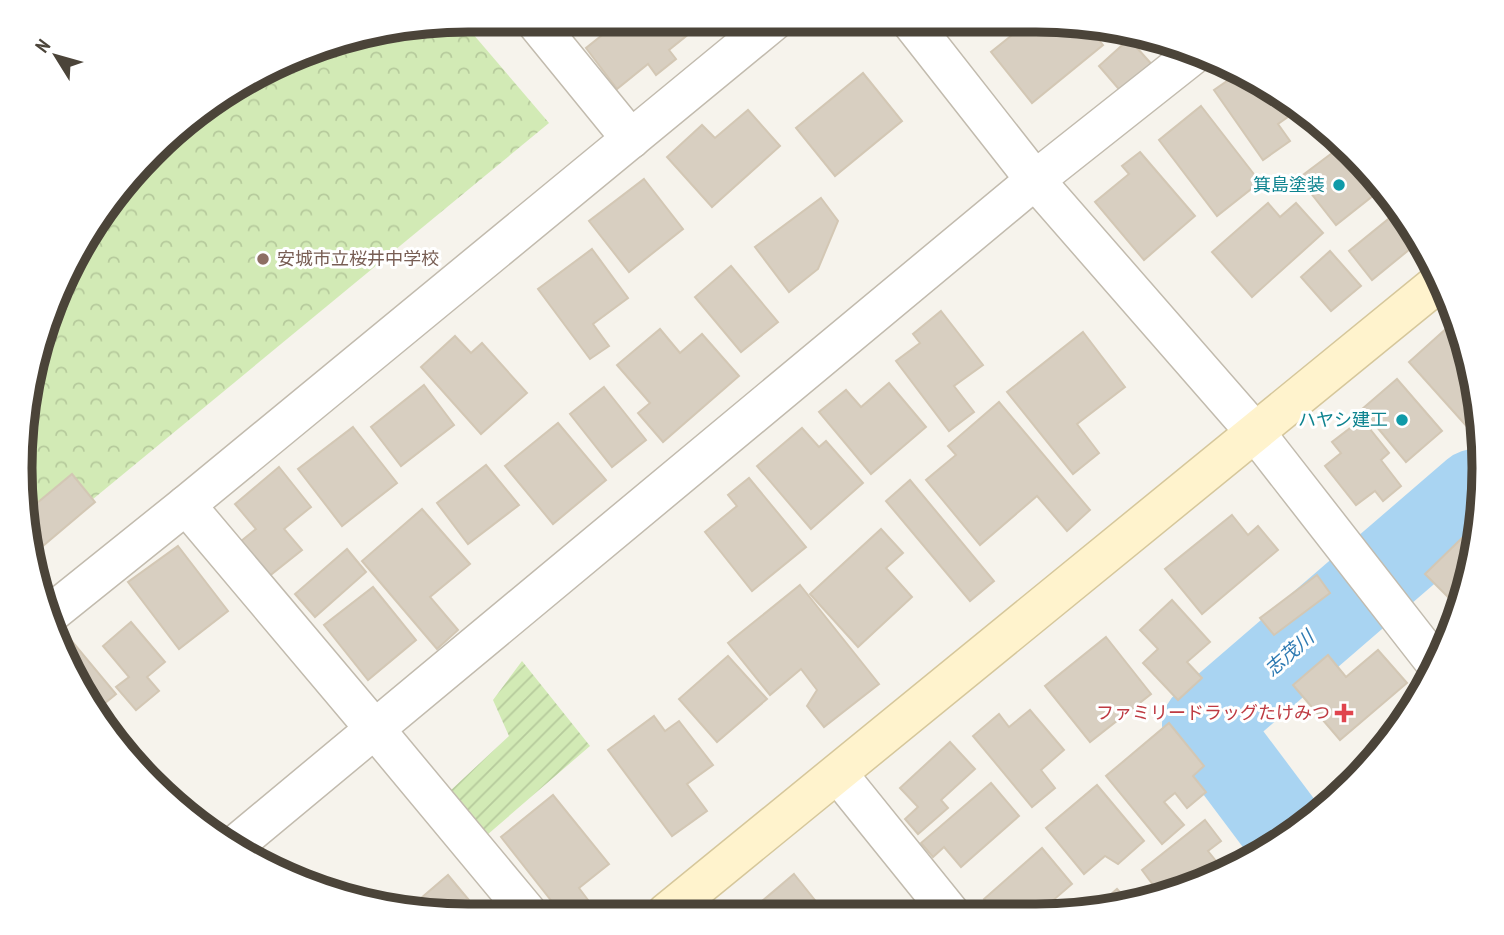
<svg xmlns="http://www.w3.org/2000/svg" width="1504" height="935" font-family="'PT Sans Narrow','Noto Sans JP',sans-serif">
<defs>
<pattern id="park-crowns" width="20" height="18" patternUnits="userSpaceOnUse" patternTransform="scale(1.75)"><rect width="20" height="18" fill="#d2eab5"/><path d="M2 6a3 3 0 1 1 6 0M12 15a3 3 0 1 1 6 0" fill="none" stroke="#b6ca9c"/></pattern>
<pattern id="garden-furrows" width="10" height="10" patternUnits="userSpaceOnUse" patternTransform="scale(1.75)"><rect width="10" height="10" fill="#d2eab5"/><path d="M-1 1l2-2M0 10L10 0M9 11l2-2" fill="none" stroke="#b6ca9c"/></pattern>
</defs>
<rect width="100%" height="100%" fill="#f6f3ec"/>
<!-- park -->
<polygon fill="url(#park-crowns)" points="461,20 549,123 30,551 19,467 43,323 112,194 218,95 324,43"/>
<!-- garden -->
<polygon fill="url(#garden-furrows)" points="522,661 590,746 487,835 450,791 509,736 493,700"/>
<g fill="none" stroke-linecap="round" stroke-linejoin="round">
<!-- river -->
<polyline stroke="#a9d4f2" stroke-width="86" points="1286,833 1205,725 1475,492"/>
</g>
<!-- building -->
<g fill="#d8cfc1" stroke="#d3c7b4" stroke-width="2">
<polygon points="621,20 680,21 690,33 669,50 676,59 656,75 648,64 617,89 586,48"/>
<polygon points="1027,23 1085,23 1103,45 1032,103 991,52"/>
<polygon points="1129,39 1155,68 1124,95 1099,66"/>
<polygon points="1240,72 1286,98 1295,112 1278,124 1290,141 1263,160 1214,90"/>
<polygon points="863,73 902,121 835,176 796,128"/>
<polygon points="1201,106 1260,182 1217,216 1159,140"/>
<polygon points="748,110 780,146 712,207 667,157 702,125 715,138"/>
<polygon points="1340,147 1379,191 1336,225 1299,178"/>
<polygon points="1140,152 1195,216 1144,260 1095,202 1129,174 1122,166"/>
<polygon points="644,179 683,229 629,272 589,221"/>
<polygon points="821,198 838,221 818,269 789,292 755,247"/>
<polygon points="1268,203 1280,217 1296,203 1323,233 1252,297 1212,252"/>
<polygon points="1397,212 1421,240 1372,280 1349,251"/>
<polygon points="592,249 628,298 593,324 609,346 590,359 538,289"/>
<polygon points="1330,251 1361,286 1331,311 1301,277"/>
<polygon points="731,266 778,322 741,352 695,297"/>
<polygon points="941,311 983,365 954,386 974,412 949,431 896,361 920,343 913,334"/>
<polygon points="1448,327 1457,337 1481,409 1479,440 1409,362"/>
<polygon points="660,329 680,353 702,334 739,376 663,442 638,413 650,403 617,365"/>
<polygon points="1083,332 1125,387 1077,424 1099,453 1073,474 1007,392"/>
<polygon points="455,336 471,353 482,343 527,393 481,434 421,367"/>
<polygon points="1397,379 1442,431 1406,462 1362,409"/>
<polygon points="889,383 926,427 871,474 819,412 846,390 861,407"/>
<polygon points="424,385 454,425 401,466 371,427"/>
<polygon points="604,387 646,440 612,467 570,414"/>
<polygon points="999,402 1090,510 1067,531 1037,496 980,545 926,480 956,455 948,446"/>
<polygon points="1362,419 1389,453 1381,460 1401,486 1383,501 1375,491 1356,505 1325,466 1341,453 1332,442"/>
<polygon points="558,423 606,480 553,524 505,466"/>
<polygon points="353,427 397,483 342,526 298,469"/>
<polygon points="802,428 819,447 826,441 863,483 811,529 757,466"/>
<polygon points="486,465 519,505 468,544 437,503"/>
<polygon points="279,467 311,507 284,529 302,550 268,577 240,542 256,529 235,504"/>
<polygon points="72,474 95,502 31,556 25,513"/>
<polygon points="749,478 806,547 752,591 705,532 737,506 728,495"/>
<polygon points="910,480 994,581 970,601 886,501"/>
<polygon points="422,509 470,564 430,597 458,630 437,649 362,561"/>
<polygon points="1232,515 1248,535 1258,526 1278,550 1202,614 1165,569"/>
<polygon points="881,529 903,553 886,568 912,597 858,647 810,594"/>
<polygon points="1462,538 1472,549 1469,584 1458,607 1425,574"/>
<polygon points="178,546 228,611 179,649 128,582"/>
<polygon points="347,549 366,572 315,617 295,594"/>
<polygon points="1317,575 1330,593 1274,635 1260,618"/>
<polygon points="800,585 879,684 824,727 807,706 817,690 801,669 770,695 728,643"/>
<polygon points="373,587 416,640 368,680 324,625"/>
<polygon points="1172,600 1210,642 1187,662 1202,678 1178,700 1143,663 1158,649 1140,630"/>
<polygon points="131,622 165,662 147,677 159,691 136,710 116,687 129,677 103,646"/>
<polygon points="65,633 116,694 93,713 59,638"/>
<polygon points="1106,637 1151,694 1090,742 1045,686"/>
<polygon points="1378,650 1407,683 1340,740 1293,685 1328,655 1346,677"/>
<polygon points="728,656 767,699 717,742 679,699"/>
<polygon points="1030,710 1064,750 1041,770 1055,788 1032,807 973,736 999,714 1009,727"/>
<polygon points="654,716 665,731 679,721 713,765 687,784 707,811 672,836 608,750"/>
<polygon points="1169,723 1204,766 1193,776 1206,792 1187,808 1175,793 1164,802 1184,825 1162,844 1106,776"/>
<polygon points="950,742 975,769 941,800 948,808 918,834 905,819 918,807 900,788"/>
<polygon points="991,783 1019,816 961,867 944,847 933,857 921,843"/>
<polygon points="1097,785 1144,841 1118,864 1105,856 1084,874 1046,828"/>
<polygon points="553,795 609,864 579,888 588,900 572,913 561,913 501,837"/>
<polygon points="1205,820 1221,841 1208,851 1224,871 1162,897 1142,870"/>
<polygon points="1042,848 1072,884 1036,915 997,914 984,899"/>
<polygon points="794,874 826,914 748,913"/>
<polygon points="448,875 478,911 476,912 406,911"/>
<polygon points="1117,889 1131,904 1093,910"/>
</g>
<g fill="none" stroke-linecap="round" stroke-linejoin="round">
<!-- street casing -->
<g stroke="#c2bbae" stroke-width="41">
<g id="street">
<polyline points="534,20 631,139"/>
<polyline points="911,22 1035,180 1255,432 1432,659"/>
<polyline points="186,505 374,728 527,912"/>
<polyline points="49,615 186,505 774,21"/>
<polyline points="838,774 951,914"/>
<polyline points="234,846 1035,180 1198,51"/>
</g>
</g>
<!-- secondary casing -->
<g stroke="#d6c79b" stroke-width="41">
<polyline id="secondary" points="666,913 1438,283"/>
</g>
<!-- street -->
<use href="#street" stroke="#fff" stroke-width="38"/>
<!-- secondary -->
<use href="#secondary" stroke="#fff3cd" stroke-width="38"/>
</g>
<!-- markers -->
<g fill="#0f9aa8" stroke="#fff" stroke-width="2.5">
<circle cx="1339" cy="185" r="7"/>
<circle cx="1402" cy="420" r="7"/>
</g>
<circle fill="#8d6e63" stroke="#fff" stroke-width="2.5" cx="263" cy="259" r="7"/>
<path fill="#e0444e" stroke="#fff" stroke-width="2.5" d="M1340.5 702.5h7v7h7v7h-7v7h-7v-7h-7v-7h7z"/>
<g text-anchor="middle" stroke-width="6" stroke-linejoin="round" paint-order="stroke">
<!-- culture labels -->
<g font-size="18" fill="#0d838f" stroke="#fff" text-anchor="end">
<text x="1325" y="191">箕島塗装</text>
<text x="1388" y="426">ハヤシ建工</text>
</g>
<!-- education labels -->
<g font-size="18" fill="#785e54" stroke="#fff" text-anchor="start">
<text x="277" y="265">安城市立桜井中学校</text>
</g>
<!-- health labels -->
<g font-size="18" fill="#be3a42" stroke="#fff" text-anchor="end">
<text x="1330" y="719">ファミリードラッグたけみつ</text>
</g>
<!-- water labels -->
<g font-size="19" font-style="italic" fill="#2e7ab2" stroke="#fff">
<text transform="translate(1289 653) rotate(-41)" y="7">志茂川</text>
</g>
</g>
<!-- crop -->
<path d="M0 0H1504V935H0ZM468 32H1036A436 436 0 0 1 1472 468V468A436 436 0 0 1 1036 904H468A436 436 0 0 1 32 468V468A436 436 0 0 1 468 32Z" fill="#fff" fill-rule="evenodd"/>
<path fill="none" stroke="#4b4439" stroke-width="9" d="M468 32H1036A436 436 0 0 1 1472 468V468A436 436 0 0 1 1036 904H468A436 436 0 0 1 32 468V468A436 436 0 0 1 468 32Z"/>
<!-- north arrow -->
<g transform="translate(56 56) rotate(307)" stroke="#ffffff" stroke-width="5" paint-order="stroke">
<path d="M0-5L12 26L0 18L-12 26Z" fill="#4b4439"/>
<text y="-10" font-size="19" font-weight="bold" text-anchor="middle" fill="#4b4439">N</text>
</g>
</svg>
